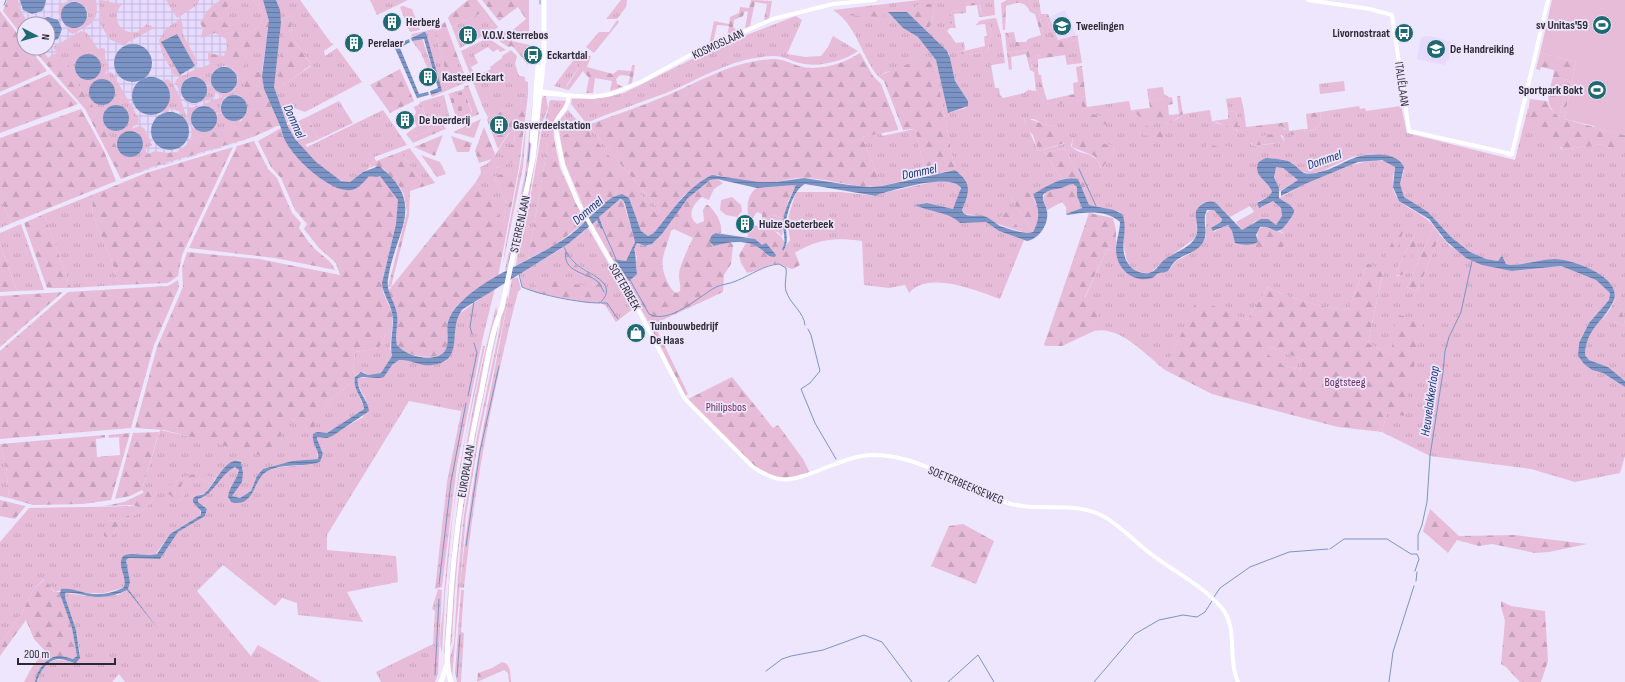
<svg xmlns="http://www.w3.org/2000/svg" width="1625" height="682" font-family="'Sofia Sans Condensed',sans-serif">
<defs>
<pattern id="industrial-grid" width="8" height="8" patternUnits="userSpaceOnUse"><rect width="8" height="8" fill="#e6dafe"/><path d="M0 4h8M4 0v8" fill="none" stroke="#c6bbda"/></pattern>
<pattern id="grass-tufts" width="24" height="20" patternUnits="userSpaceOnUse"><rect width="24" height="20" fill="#e6bcd8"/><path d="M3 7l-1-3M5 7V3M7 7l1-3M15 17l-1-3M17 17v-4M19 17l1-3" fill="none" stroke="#c6a2ba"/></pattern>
<pattern id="forest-firs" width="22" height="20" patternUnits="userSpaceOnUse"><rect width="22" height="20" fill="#e6bcd8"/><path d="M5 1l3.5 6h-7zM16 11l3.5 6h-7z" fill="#c6a2ba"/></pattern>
<pattern id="cemetery-stones" width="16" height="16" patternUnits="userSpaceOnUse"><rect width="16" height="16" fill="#e6bcd8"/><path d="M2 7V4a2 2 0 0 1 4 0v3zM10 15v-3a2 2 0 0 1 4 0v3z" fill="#c6a2ba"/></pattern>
<pattern id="water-rules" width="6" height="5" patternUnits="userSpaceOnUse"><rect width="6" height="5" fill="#7b94c5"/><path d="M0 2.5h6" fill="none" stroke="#6579a1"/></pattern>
</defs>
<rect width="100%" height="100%" fill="#ede6fd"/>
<!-- built -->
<g fill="#e6dafe">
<polygon points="1065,10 1076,35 1058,40 1049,17"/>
<polygon points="1430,36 1455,43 1452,55 1450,54 1448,61 1446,61 1445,65 1417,59 1421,37"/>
</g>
<!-- industrial -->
<polygon fill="url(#industrial-grid)" points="8,0 252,0 255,92 274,128 237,143 122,178 85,100 55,69 39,48 48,48 48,24 24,24"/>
<!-- grass -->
<g fill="url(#grass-tufts)" fill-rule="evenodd">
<path d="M69,0H96C100,23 90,24 73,34L69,32L58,13L59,6L66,2L67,3C58,12 60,23 72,28L82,26C89,20 90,12 83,4L76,1L69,2Z"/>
<path d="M99,0C107,0 114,4 122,4C110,17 120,35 137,32L147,24L154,28L123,45L109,39L100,23Z"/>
<polygon points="166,0 199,0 197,5 177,18"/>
<polygon points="234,0 253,0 262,11 262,21 254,30 245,33 235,24 228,26 221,18 229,4"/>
<path d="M276,0H300L331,43L334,44L324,51L325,56L337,48L362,82L305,112L291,107L290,120L287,123C283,109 273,97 274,82C274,55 287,26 276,0ZM292,14L291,36L310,63L311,66L283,85L285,19Z"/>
<polygon points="370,0 408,0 377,15"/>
<polygon points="621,0 627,0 626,7 617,19 606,19"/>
<path d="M920,0H994L995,15L982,17L980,5L977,3H964L960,10L952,11L949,24L955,23L956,28H950L947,31L956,43L964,42L965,50L960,52L969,55L988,51L991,32L988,19L996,18L1001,35L1005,63L991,65L995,88H999L1000,95L1003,98L1024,93L1028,90L1036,91L1034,72L1030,70L1032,69L1029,51L1027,50L1007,53L1005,33L1017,46L1044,38L1039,12L1032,9L1029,0H1039L1041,14H1045C1050,26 1054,40 1053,54L1035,56L1042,90L1048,104L1081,100L1083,112L1087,109V107L1129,101L1131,110C1145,120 1168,131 1183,114L1210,110L1212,121L1219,124L1229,125L1238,131L1236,111L1228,112L1226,99L1241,97L1244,111H1241L1246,131L1281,126L1285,130L1305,133L1304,129H1308V132L1315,129L1321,122L1320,112L1359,106L1360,109L1365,108L1366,111L1401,106L1407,133L1515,160L1528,108L1562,150L1601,144L1612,149H1625V324L1618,295L1603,319L1625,326V381L1608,367L1589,360L1585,355C1586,329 1603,322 1613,302C1625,278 1573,259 1555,259C1540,259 1525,265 1510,265L1506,264L1501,258L1498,261L1486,259L1470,252L1451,237L1428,212L1406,200L1401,192L1400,184L1404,170L1379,155L1374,154L1352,157L1322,171L1310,174L1300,171L1292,163L1285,160L1267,158L1258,163L1257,171L1270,187L1272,192L1268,197L1257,202L1259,208L1273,201L1281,208L1282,216L1276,225L1255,221L1248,228L1242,230L1236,222L1254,212L1250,206L1230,217C1220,207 1207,191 1196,211L1197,232L1194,239L1169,257L1150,273C1128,274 1124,258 1124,240C1123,230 1121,221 1120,212L1096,206L1064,148L1044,153L1062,179L1033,194L1037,204L1027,191L1011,198L1033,232H1022L1006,212L995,223L984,216L965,214L962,210C970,191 972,183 955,170L934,63L886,72L878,76C861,56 857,25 833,10ZM919,4H934L932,22L927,32L949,54L955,81L968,101L967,106L965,108L948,113L936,60L918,37L903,28L888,12H905L909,14ZM1024,119H1034L1043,124L1054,126L1068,132L1064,144L1038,151ZM1282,135L1285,142L1253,146L1251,144L1254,138ZM1073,137L1114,146L1113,153L1101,168C1093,148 1082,158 1071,146Z"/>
<polygon points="403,6 412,9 420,30 410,32 400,7"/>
<polygon points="481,13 496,29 460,48 452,27"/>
<path d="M796,16L802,20L787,54L806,57L821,56L828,47L833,36L858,51C844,61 818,68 800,63C791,61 784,56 774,56C733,57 702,78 666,93C639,103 612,112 586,123L571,104L572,99L603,98L624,93L718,46Z"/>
<path d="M180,19C184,24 182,29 183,34C187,44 194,52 197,63L195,66L177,34L162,43L180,75L178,76L174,75L162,53L159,40L167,28Z"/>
<polygon points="617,20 619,22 594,53 586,47 599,32 609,32"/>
<polygon points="434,29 445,68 460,63 463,70 447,76 449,86 458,82 462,84 432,97 431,95 441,92 424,32 411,37 412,34"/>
<path d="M81,31L87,33L98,49L103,48L105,49V60L109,66L105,74L111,72L113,74L139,119L138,124L132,127V129L139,126L144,128L152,145L145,149L148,155L126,164L89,100L81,90L68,64L52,55L57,53L53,47ZM89,54C103,57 104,73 92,79ZM103,79L112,84L115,94L109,103L101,105L92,101L89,91L93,83ZM113,106L123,107L129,115L128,124L120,131L108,128L104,122L105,112ZM128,132L138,134L143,141L142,151L132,157C121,157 115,148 120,137Z"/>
<polygon points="267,37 262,72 254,72 251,76 246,73 244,60 248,53 260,49"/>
<polygon points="422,38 432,68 428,70 421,53 412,41"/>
<polygon points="488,38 506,50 500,52 498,49 493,52 488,47 474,55 478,63 471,67 476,76 491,69 490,67 502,58 502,56 511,50 517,56 515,64 519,76 525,77 525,81 528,82 528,95 520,98 522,103 488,117 484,110 461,51"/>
<polygon points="1078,39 1082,63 1073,64 1069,54 1069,42"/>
<polygon points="512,41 530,45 528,65 515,49 516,48"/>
<path d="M581,50L587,55C580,67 571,76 565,89L554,86Z"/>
<path d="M208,58L224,61L233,67L236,64L251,103L247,111L245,99L236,94L225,97L220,104L221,112L216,114L210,107L201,105L222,97L221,94L219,95L215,91V97L193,105L185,102L175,82L177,79L200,67L201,68L210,64ZM227,66L234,70L238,78L234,90C225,95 217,94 211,85L207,86L205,98L196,104C186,104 179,97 180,87L187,78C195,75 201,77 206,84L211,83C210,72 216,66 227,66Z"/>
<path d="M1553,77L1568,80L1559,118C1544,103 1548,96 1553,77Z"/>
<path d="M167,79C177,83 186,114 188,124L181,115V112L170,108L168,112L161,113L166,109L167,85L163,81Z"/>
<polygon points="1344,81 1345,91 1320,94 1319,84"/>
<polygon points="1163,87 1164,94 1170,98 1149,102 1147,89"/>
<polygon points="534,88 535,88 529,166 508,271 505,270 525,174"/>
<polygon points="444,95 450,119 444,126 446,129 443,130 441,126 434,125 429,123 420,102"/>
<polygon points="544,96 546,96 548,108 541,126 527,212 517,250 528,203 526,202 536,155 541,99"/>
<path d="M551,100L567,101L566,105L553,123L554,139L545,143L548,144L528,259L516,266L517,258C528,215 535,172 542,129C544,119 549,112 549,102Z"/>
<polygon points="339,101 353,123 319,139 307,117"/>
<path d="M200,105C188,115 186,133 206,131L215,124L216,115L221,113L228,120H240L239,124L196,138L184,148C199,133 187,125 188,109Z"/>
<polygon points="418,105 429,131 410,139 406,134 417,126 413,119 416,112 414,107"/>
<path d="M383,110L407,145L374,157L376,161L371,163L369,168L350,182C330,183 294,143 287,125L292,124L307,147Z"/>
<polygon points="568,110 582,126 588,125 660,211 657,214 584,127 560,137 558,122"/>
<polygon points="527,116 523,167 503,264 506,242 521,162"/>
<path d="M515,128L514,146L495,168L516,160L515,169L494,177L507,204L503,225L480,185L475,183L481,173L480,167C497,162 501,139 515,128Z"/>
<polygon points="915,129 926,175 882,186 862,137 881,133 882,136"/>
<polygon points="410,148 411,150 435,183 425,186 400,152"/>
<path d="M1374,160C1381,160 1389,161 1395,167C1394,173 1392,179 1393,186C1394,207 1421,210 1434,226L1407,287L1417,292L1440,235L1450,246L1486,265L1514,271L1561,266L1596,280L1610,293L1609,300L1589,323L1579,343L1578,356L1584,364L1592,370L1603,373L1625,387V456L1620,473L1575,482L1531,469L1430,456L1382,432L1387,412L1404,415L1391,355L1368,343L1383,272L1367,263L1348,310C1320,307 1294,300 1268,287L1247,320L1197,300L1165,370C1146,355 1120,325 1094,331L1101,306L1085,298L1107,249L1116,251C1117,268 1133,283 1151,278C1154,277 1156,275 1159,273C1162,272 1165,273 1168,271L1176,261L1193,252L1202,244L1206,236V213L1212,209C1217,210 1223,216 1221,222L1212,228L1214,232L1226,225L1229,226L1232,231L1235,243L1240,244L1241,248H1259L1285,242V234L1280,231L1288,222L1286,202L1279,198L1305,184L1351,165ZM1414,236L1404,273L1398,276L1396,275V271Z"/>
<path d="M1275,167C1284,166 1290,174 1297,179V181L1278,192C1279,182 1271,177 1275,167Z"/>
<path d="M937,181H949L960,186V194L953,209L927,203L916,205C930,212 949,212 960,223L986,222L999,231L1024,240L1000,299C977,291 929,270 909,293L905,285L889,288L864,285L862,241C834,237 818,239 794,253C785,224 787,220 796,192H841L876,196L879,194Z"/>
<polygon points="92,195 93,216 111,259 119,285 71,288 44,214"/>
<polygon points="0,199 12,223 0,228"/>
<polygon points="775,215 784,219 782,236 778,232 760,228 762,218"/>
<polygon points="21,224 44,290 17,291 0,244 0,233"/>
<polygon points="588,228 634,308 616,322 605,305 600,303 606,295 596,276 575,263 568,255 564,247"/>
<path d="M561,249C567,257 569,268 579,274C586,278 594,277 599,283L583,287L567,283L535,281L537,293L522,287L520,273Z"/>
<path d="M518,277L521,289L518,292C493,389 474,488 464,588H461L460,586C470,482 493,381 512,279Z"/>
<path d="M495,288L483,337L457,465L442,587L435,589L447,482L464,398L461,411L409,401L327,535V550L396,556L398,582L347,592L363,622L298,615L297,603L282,598L275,606L223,565L197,591L251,656L258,645L321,682H125L119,674L112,682H37C41,661 54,657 72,662L80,654L76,630L65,597V593L95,597L118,595L128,589L130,582L126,560L129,558L160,559L178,532L205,516L207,509L198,502V499C214,494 222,467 237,467L239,470C237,481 230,489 229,500C250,513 254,479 266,472C282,463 303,468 320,462L323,454L317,439V437L331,436L363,417L366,400L357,383L358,378L384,377L392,365L399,360C418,358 426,370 446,361L455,335V325L459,314Z"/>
<polygon points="507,293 508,300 479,437 466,515 452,678 449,662 454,643 458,576 464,515 477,437 500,327 501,317"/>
<path d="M496,307L498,313L470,435L446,654L444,653C450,536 466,421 496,307Z"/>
<path d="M498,324V328C485,390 471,452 463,514C457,556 454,599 452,642L449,648L457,541L474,436Z"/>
<polygon points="392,329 390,348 392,356 381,373 368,375 363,372 357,374 353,371 355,352 379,348 386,334"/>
<path d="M483,346H485L466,434L453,513L445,595L442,652C438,643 442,621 443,610C448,520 465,434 483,346Z"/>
<polygon points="1271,347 1303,360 1300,370 1282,365 1267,355"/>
<path d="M354,381L364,409L327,433H315L318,459L292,461L263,469L257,476L251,491L240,498L232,496L241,482L243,473L241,462L238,460L226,466L215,479C199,471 190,474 175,482L177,501L181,500L185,494L181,488L182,484H186L190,486L199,478L212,484L205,493L196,496L193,502L199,507L201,515L170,534L155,555L130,554L121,564L125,581L123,588L104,593H86L66,589L55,592L44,579L33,590L22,613L0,644V542L29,508L140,506V509L116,522L108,520L113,534L119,524L143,510L154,499L149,490L144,493L142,490L160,430L196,438L293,419L313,427L331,399Z"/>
<polygon points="0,444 6,464 9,498 0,496"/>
<polygon points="438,589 442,590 438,674 435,682 381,682 376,672 433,644 435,611 432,609"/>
<polygon points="461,590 464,590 461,632 464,633 461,682 457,682 455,673"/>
</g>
<!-- forest -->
<g fill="url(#forest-firs)" fill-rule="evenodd">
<polygon points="7,0 18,0 19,8 29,24 24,24 24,38 3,11"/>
<path d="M220,0H234L229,4L221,18L228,26L235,24L245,33L254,30L262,21V11L253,0H263C270,13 274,38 260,49C257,51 251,52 248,53L244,60L246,73L251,76L254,72H262L264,89L280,126H277L253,137L152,167L121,179L85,109L32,48H45L42,50L48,58L52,55L68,64L81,90L89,100L126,163L155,151L167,153L177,152L196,138L239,124L245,115L251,103L236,65L233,67L224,61L208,58V53L224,56L227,47L226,39L215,33L201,38L203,28L200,23L208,10Z"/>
<polygon points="468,0 477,0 498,27 496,29 481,13 452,27 448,18 450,15"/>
<polygon points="482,0 529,0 529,32 509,33 526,19 518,7 499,21"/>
<polygon points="751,0 772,1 769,19 764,20 767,4 755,2 750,26 745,28 748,12 745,11 743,16 734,20 733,27 738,31 727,37 729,26 717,25 713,43 709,45 714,21 729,24 730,17 739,13 740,7 749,8"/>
<path d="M1007,0H1029L1032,9L1039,12L1044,38L1023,46H1016L1005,33L1014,32L1016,42H1026L1028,39L1041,35L1035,14L1030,12C1025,0 1017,2 1006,6L1005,30H1003L1001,3Z"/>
<polygon points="963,3 979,3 982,17 979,17 977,5 966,6 966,13 954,14 955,23 948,24 952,11 960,10"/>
<polygon points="919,4 934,4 932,22 927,32 909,14"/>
<polygon points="879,10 884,15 883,17 845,15"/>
<polygon points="0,11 24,42 24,48 29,48 47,71 0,92"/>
<polygon points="292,14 291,36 311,65 285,84 281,85 279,83 279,77 285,19"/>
<polygon points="1045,14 1048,14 1058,40 1078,35 1078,39 1069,42 1069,54 1073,64 1067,65 1065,55 1038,59 1038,71 1037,71 1035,56 1053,53 1050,27"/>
<polygon points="988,19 991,32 988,51 969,55 962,54 960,52 985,46 984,37 987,36 985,24 976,25 976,24 978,23 979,21"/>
<polygon points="445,22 460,63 445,69 434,29"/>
<path d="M501,30C508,32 513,42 516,48L515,49L512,46L508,47L495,38L496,32Z"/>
<polygon points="1029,50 1032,70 1030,70 1026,54 1011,57 1012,69 1009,70 1007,53"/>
<path d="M860,53L873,76L881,84L898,128V130L862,137L882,186C855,189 831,179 805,178C795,177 785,181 775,182C755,184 736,180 717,175L684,195L654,233L648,236L641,231L629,198L613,197L588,218L565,163L560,137L584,126L657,214L660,211L588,125C614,115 642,106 668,95C703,80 734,61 773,59C783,59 790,63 799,66C818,72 845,63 860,53Z"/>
<path d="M1540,53L1576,62L1564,119L1594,127L1596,129L1625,135V149H1612L1601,144L1562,150V148C1540,137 1524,126 1530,99L1547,101L1550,108L1559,118L1568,80L1553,77L1554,70L1541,67L1540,70L1536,69Z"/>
<polygon points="587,55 591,57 587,67 613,74 618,70 631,71 632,65 635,65 632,83 628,85 630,76 620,75 616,79 617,84 623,87 610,91 612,81 595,78 593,93 586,93 589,78 583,71 569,90 565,89"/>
<polygon points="928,56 934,63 936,72 955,170 926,175 915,129 903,130 884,81 878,76"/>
<path d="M1082,66L1087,109L1083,113L1081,100L1052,105L1046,103L1043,92L1040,90L1038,75H1041C1042,84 1044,91 1047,100L1074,94L1073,83L1078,82L1076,67Z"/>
<polygon points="400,69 414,101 390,113 370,85"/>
<polygon points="463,70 467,82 462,84 458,82 449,87 446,76"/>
<polygon points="50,74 78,104 0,133 0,96"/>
<polygon points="468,85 479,114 458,123 457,120 472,113 472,111 464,91 449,95 448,94 464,89 464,87"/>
<path d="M528,95L519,167L498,277C482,287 458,298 450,317C446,327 450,347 444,353C434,361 402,356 397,344C393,335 399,323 397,314C396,306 391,299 388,291L475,183L482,186L503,224L507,204L494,177L514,169L516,161L494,168L508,146L514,145L515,129L508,134L498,149L487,120L488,117L522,103L520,98Z"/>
<path d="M1177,96H1180L1183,114L1172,122C1159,125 1142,121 1132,110L1150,108L1149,102L1172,97L1173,104L1168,105L1169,115L1179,114Z"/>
<path d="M420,102C425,114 427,126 440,125L443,130L413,143L410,139L429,131L418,105Z"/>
<polygon points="81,109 104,151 116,181 12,223 0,199 0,138"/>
<polygon points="1236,111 1238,126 1240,126 1240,131 1213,121 1228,119 1228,112"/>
<polygon points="1241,111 1244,111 1246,127 1288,122 1289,131 1304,129 1305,133 1292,135 1281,126 1246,132 1243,130"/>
<polygon points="1320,112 1321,122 1315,129 1308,132 1306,114"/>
<polygon points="1087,113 1106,117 1108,120 1107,125 1084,119"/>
<polygon points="307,117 319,139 305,145 292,124"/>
<polygon points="1024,117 1043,124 1054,126 1069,131 1065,143 1038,151 1033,135 1028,130"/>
<polygon points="481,119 474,138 453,132"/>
<polygon points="1138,123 1145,124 1150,129 1162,131 1164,134 1163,138 1143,135 1142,131 1138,127"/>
<polygon points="484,127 495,154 492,159 479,163 475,151"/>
<polygon points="281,128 282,135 321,179 329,183 357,188 369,176 380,176 394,193 398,200 398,206 396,224 383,278 383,292 392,312 392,329 386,334 379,348 355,352 353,371 357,374 354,381 331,399 313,428 293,419 264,456 164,430 135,428 157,347 183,287 182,268 187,252 259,259 340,275 336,263 319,248 304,229 307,224 295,210 281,178 271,167 258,141"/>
<polygon points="1279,133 1285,142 1252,146 1252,141 1255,137"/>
<polygon points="443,135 435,156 414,147"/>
<polygon points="451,136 472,143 469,152 457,152"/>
<polygon points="1073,136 1114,146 1113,153 1102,168 1094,156 1072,147"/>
<polygon points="554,139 560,168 585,222 554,246 528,259 548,144 544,143"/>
<path d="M254,141L268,169L277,178L292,213L301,223L299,228C304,236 309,243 315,249C322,256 331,260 335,270L275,258L189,248L237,146Z"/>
<path d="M1207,143L1218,147L1230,146L1231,148C1220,152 1217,157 1204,152Z"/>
<polygon points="233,147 182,255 178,276 168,283 119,285 111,259 93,216 92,195 146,173"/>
<polygon points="1064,148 1096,206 1089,205 1083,191 1073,178 1062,179 1044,153"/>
<polygon points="400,152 425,186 410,191 409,215 391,287 388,287 407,212 404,195 400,187 384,169 374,166 370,168 371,163"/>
<polygon points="421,155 440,162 446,174 437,177"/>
<path d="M717,179L723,183L714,189L709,200L702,197C693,204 686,216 697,224L704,221L703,210L706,205H708C715,211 723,223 721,233H716L715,246L729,241L733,245L731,264L724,275L723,292L654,324L688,394L685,396L650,325L592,224L597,219L601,229L603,228L599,217L618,200H623L635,242L626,261L614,259L635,266L637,257L634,249L637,243C639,244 643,246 645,246C665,247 685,181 717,179ZM674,229L693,238C689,246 679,267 679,275C679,281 681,285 680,291L676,293C671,290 670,286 667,281C657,260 666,252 671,231Z"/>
<polygon points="1069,184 1073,184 1077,187 1077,196 1082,208 1066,214 1066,207 1062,202 1047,210 1043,198 1046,192"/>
<path d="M796,185L788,201L784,219L775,215L762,218V214L757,212L753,218L748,216C747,206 747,194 757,188Z"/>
<path d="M1027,191C1039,206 1044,213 1033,232L1011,198L1018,192Z"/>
<polygon points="732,197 741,205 742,211 737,217 726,215 720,210 721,200"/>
<polygon points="1006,212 1007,213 1022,232 995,223"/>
<polygon points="1089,213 1113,218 1116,230 1116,251 1107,249 1085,297 1102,306 1094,331 1062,346 1046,346 1044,345"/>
<polygon points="44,214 71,288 47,288 24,223"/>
<path d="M751,225C765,228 780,229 785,244L782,249L783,250L790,240L800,265L793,269C788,268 782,265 778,264C767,263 758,272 747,273L741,263L739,255L746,243C755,244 761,248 767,255C763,246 758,239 747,237Z"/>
<path d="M1263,226L1285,234V242L1282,249C1274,252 1268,248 1260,248C1251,248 1252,251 1241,248L1240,244H1246L1257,239L1258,230Z"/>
<polygon points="1434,226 1440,235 1417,292 1407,287"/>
<polygon points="1398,230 1403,232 1393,257 1387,262 1385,257"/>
<polygon points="1419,233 1420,236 1404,273 1401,275 1396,275 1396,271 1414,236"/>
<polygon points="0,244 17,291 0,292"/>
<path d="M564,247C567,253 569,258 574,263C586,274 621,282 600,303H588L537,293L535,281C556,272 576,292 599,283C594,277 586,278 579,274C569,268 567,257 561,249Z"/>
<path d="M1367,263L1383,271L1368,343L1391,355L1396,314L1423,322L1404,416L1387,412L1382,432L1338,427L1212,394L1165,370L1197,299L1247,320L1268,287C1294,300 1320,307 1348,310ZM1271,347L1303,360L1300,370L1282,365L1279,361L1268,355Z"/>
<polygon points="178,280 179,287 154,345 131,428 0,439 0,351 68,292 168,286"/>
<polygon points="63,292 0,347 0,296"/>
<polygon points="1618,294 1625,324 1625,326 1603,319 1611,308"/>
<polygon points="732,377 773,428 778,425 803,459 810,473 780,480 753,467 688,399"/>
<polygon points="159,432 142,490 130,496 115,499 133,433"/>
<polygon points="130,433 111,500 83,504 33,505 9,498 6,464 0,444 105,435 105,438 96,439 97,457 120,455 119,437 109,438 108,435"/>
<path d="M203,473L215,479L212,484L199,478L191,486L182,484L181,488L185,494L181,500L177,501L164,490C175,481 188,473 203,473Z"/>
<polygon points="149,490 154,499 143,510 119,524 110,539 104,536 104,532 105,533 108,524 105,525 108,520 116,522 140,509 140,507 131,505 104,506 124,502"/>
<polygon points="0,500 25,506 24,508 15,519 0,516"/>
<polygon points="1430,509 1459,536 1515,535 1587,544 1549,552 1535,553 1492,544 1479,546 1457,540 1448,553 1423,531"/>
<polygon points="963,524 994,541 976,584 931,566 949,526"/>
<path d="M45,579L54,592H60L72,628L77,656L73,659C68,658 62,655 57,656C45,658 37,671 35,682H24L32,667L45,651L34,639L26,620L0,656V644L22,613L33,590Z"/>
<polygon points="1501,601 1511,606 1545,611 1548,661 1541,682 1520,682 1506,667 1501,664 1505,621 1501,607"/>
<polygon points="502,662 507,664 510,670 511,682 509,682 508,673 504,670 477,682 478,673 492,668"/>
</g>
<!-- cemetery -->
<polygon fill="url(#cemetery-stones)" points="464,91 472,113 457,120 449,95"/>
<!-- garden -->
<polygon fill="#e6bcd8" points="1552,0 1625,0 1625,135 1595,129 1594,126 1564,119 1576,62 1540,53"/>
<!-- water -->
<g fill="url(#water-rules)">
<polygon points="20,0 46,0 45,5 42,11 32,14 23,10"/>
<path d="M263,0H276L280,10L281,23L274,87L288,127L295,139L316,162L341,181L350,182L363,172L379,166C428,204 395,231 388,279C386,293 395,301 397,314C399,324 394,335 397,345C406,356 430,362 442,354C451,348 446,332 448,322C450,315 454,309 459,304C488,274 537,259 570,235C586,223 597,207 613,197L622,194L629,198L641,231L648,236L654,233C672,211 686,188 712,175L758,182H776L804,178L849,185L870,187L882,186L955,170C972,183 970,191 962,210C965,219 977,214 984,216C990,218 995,223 1000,226C1009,229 1024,235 1033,232C1041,218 1039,208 1033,194C1046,187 1062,175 1078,179L1089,205L1114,210L1122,214C1130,230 1116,250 1130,266C1134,271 1142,274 1149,273C1155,272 1159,265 1163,261C1172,253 1189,249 1195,238C1200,229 1195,221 1196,211C1200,204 1208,199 1216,203L1242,230L1261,219H1268L1276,225L1282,216L1281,208L1273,201L1259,208L1257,203L1268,197L1272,192C1269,181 1253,177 1258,163C1260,161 1263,159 1266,158C1269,158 1288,160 1290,162C1302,169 1299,176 1316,173C1345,167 1349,152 1384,155C1393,156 1400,159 1404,167L1400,184L1404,197L1428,212L1451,237L1470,252L1486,259L1498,261L1502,256L1506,264L1510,265C1525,265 1540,259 1555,259C1573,259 1625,278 1613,302C1603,322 1586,329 1585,355L1589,360L1608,367L1625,381V387L1603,373L1592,370L1584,364L1578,356L1579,343L1589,323L1609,300L1610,293L1596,280L1561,266L1512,271L1482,265L1466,258L1446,241L1429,219L1399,201L1393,187L1395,167L1382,160L1358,162L1305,184L1281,196V191L1298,180L1283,168L1276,167L1274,177L1279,188V198L1290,205L1294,210C1294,215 1291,217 1288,222C1275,240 1275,225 1260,227L1256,235L1258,242C1251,246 1242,245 1235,243L1232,231L1228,225L1213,231L1211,228L1221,222L1222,219L1214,210H1207C1201,221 1210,233 1202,244C1196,252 1186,254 1178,259C1173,262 1171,267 1168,271C1165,273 1162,272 1159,273C1156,274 1155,277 1152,278C1133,284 1116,268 1116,250C1116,240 1120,231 1120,222C1106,209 1084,212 1067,215L1066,214L1082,208L1077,196V187L1073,184C1068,184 1066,187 1061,188C1054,190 1048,189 1043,195C1042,201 1046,205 1047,211C1049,224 1040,238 1027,241L999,231L986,222L960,223C949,212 929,212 915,205L927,203L953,209L961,188C950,172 896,190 879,194L876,196L805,184C794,189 787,212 786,223C785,234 790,241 783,251L782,249C787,242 783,233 783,224C784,210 790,199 796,185L757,188L717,179L710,180L688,198L662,234L652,244L645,246L637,243L634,249C637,258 635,265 637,274L629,281L614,259L626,261L635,242L625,204L623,200L620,199L599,217L603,228L601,229L597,220L568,244L463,309C446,328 467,361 432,365C421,367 411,359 399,360L392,365L384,377C375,380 365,375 358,378C355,388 368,400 369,411L334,435L327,438L317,437V439L323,454L320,462C303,468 282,462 266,472C252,481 255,508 231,502L228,497C229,487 237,480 239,470L235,467C219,475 215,494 198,499V502L207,509L205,516L178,532L160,559L129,558L126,560L130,582L128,589L159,630L127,590C113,597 100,599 84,595C78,594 71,592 65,593V597L76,630L80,658L76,663C70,662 65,659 59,659C48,659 39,672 37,682H35C37,671 45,658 57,656C62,655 68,658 73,659L77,656L72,628L60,594L61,589C69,588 75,590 82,592C96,596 111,594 123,588C129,578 116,567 123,556C132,551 147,557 157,554L170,534L201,515V511L193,502V499C196,494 200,496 204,494C214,487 226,454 241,462L243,473L242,482L232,496L240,498L251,491L257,476L263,469L292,461L318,459C320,450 311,443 313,434L317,432L327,433L364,409C363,397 352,389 355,377L361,372L368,375L381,373L392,356C389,342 395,327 392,313C390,302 383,295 382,283L396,224L398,200L380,176L377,177L369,176C363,183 356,192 346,190C324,188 283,150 281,128L264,89L262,76L269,21Z"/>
<circle cx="74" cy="15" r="13"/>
<polygon points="888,12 907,12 947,51 950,58 955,81 968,101 968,106 948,113 936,60 918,37 903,28"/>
<polygon points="48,17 58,20 62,29 58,39 49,42 48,24 37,24 41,19"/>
<polygon points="424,32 426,33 442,91 431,95 430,91 438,88 424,39 412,41 411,38"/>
<polygon points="177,34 195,66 180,75 161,42"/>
<polygon points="409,39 410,42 400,48 419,94 428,92 429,95 417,98 394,46"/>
<circle cx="133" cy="63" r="19"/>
<circle cx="88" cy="67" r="13"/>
<circle cx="224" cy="80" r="13"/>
<circle cx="194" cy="90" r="13"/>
<circle cx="151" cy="96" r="19"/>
<circle cx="102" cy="92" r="13"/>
<circle cx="234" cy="108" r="13"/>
<circle cx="116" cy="118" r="13"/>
<circle cx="204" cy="119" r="13"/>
<circle cx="170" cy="131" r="19"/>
<circle cx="130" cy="144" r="13"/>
<path d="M716,233L755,239L762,245L766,243L776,255L775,257C768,257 767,254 762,250C749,239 730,241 714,246L709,241L712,235Z"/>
</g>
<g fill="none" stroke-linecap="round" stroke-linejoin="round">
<!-- stream -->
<g stroke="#7b94c5" stroke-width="1">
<polyline points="540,0 540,4"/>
<polyline points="4,5 6,0"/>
<polyline points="528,162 530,141"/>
<polyline points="1079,169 1096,206"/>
<polyline points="524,192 527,172"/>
<polyline points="602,227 616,259"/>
<path d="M566,252C562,272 587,273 597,281C600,284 602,288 604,292"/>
<polyline points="509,262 513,242"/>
<path d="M519,274L522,287C540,295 580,303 600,303C621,282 586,274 575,263C570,259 567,253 564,247"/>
<path d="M630,280L649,314C670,325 699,296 716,287C722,284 730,284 736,281C751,275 764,265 779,264L786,268C787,276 784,284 786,291C790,304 804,312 805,325"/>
<polyline points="601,303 607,303 618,319"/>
<polyline points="808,329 811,335 820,371 810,383 801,389 815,423 836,459"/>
<polyline points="472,334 470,327 474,301"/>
<polyline points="468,396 477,353 474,343"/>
<polyline points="466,546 480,451 499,366"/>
<polyline points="1330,549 1344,539 1387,539 1411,554 1417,554 1419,559 1415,571"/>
<polyline points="1418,550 1418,535 1422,525 1427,502 1430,456 1443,372 1445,351 1449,337 1461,312 1472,261"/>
<polyline points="1416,581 1417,572"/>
<polyline points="439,584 451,482 466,403"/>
<polyline points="1214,597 1220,588 1250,567 1289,552 1328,549"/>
<polyline points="766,671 782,659 791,656 823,650 864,635 882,642 912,682"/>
<polyline points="435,675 439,599"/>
<polyline points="457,677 460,635"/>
<polyline points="948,682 978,655 994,682"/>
<polyline points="1094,682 1135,634 1159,620 1183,615 1197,617 1205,612 1212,601"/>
<polyline points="1389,682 1393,652 1414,586"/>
</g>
<!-- minor -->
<g stroke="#fff" stroke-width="4">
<polyline points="1308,0 1370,9 1392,15 1409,131 1512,154 1510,155 1504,152"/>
<polyline points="538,91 562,94"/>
<polyline points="538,93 592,97 611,94 641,82 690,55 773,19 833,4 875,0"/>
<path d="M569,95C567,113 558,112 555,125L563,165L577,201L641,315L685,399L753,467C761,472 770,478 780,479C802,483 842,456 870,455C921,453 964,490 1011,504C1041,512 1072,501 1101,515C1119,524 1135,542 1151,554C1173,571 1202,585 1221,607C1239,628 1227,658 1238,682"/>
<polyline points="1512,154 1548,0"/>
</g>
<!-- major -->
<g stroke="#fff" stroke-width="5">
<polyline points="532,141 538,67"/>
<polyline points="441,682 447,664"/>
<path d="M451,682C444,659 449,634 450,610C454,535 466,461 482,388C487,361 491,333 502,308L533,158L544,55V0"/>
</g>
</g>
<!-- icons -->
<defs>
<g id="building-disc" transform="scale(1)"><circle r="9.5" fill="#1e6972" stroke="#ede6fd"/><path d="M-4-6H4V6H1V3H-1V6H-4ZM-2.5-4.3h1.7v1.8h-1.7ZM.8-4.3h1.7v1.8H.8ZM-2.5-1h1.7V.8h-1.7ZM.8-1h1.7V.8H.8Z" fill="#fff"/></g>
<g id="stadium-disc" transform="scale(1)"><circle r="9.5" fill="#1e6972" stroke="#ede6fd"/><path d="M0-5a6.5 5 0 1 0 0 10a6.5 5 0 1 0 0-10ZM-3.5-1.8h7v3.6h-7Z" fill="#fff"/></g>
<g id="school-disc" transform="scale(1)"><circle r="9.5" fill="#1e6972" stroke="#ede6fd"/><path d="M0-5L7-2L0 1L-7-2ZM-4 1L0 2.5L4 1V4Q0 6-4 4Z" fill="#fff"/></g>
<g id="bus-disc" transform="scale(1)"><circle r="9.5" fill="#1e6972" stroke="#ede6fd"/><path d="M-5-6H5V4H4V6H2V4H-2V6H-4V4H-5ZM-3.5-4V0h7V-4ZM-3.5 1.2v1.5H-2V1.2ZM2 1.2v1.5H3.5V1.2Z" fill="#fff"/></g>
<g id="shop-disc" transform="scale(1)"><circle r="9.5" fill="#1e6972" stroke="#ede6fd"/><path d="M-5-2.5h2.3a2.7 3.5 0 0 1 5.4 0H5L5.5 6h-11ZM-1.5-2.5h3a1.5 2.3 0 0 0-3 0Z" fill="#fff"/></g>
</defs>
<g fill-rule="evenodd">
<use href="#building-disc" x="392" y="22"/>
<use href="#stadium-disc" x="1602" y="25"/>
<use href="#school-disc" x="1062" y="26"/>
<use href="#bus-disc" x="1404" y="33"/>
<use href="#building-disc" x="468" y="35"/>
<use href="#building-disc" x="354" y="43"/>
<use href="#school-disc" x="1436" y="49"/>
<use href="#bus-disc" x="533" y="55"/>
<use href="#building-disc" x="428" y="77"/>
<use href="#stadium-disc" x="1597" y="90"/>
<use href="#building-disc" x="405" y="120"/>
<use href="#building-disc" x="499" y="125"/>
<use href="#building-disc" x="745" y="224"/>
<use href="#shop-disc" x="636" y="333"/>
</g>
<g text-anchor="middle" stroke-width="3.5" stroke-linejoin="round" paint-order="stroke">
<!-- poi labels -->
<g font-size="12" font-weight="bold" fill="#2e2a35" stroke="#ede6fd" text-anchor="start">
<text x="406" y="26">Herberg</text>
<text x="1588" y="29" text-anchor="end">sv Unitas'59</text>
<text x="1076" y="30">Tweelingen</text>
<text x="1390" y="37" text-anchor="end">Livornostraat</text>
<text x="482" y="39">V.O.V. Sterrebos</text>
<text x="368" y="47">Perelaer</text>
<text x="1450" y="53">De Handreiking</text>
<text x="547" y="59">Eckartdal</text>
<text x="442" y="81">Kasteel Eckart</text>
<text x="1583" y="94" text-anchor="end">Sportpark Bokt</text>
<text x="419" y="124">De boerderij</text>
<text x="513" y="129">Gasverdeelstation</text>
<text x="759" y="228">Huize Soeterbeek</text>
<text x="650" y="330">Tuinbouwbedrijf<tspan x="650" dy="14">De Haas</tspan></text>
</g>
<!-- street labels -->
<g font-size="12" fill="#2e2a35" stroke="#ede6fd">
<text transform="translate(718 44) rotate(-25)" y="4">KOSMOSLAAN</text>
<text transform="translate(1402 84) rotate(82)" y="4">ITALIËLAAN</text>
<text transform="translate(520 224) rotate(-78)" y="4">STERRENLAAN</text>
<text transform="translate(625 287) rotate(60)" y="4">SOETERBEEK</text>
<text transform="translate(466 471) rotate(-80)" y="4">EUROPALAAN</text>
<text transform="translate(966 485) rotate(23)" y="4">SOETERBEEKSEWEG</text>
</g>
<!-- park labels -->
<g font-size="12" fill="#6c2d5c" stroke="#ede6fd">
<text x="1345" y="386">Bogtsteeg</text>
<text x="726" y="411">Philipsbos</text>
</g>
<!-- water labels -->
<g font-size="13" font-style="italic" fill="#1d3874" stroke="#ede6fd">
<text transform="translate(295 121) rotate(66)" y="5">Dommel</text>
<text transform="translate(1324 159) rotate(-19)" y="5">Dommel</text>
<text transform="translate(919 171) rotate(-12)" y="5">Dommel</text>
<text transform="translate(587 210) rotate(-40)" y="5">Dommel</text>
<text transform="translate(1429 401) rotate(-82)" y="5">Heuvelakkerloop</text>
</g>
</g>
<!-- north arrow -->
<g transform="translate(36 36) rotate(96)"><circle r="19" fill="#ede6fd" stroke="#a19bad"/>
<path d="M0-3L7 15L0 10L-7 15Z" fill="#1e6972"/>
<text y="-6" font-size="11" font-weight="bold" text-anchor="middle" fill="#2e2a35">N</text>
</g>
<!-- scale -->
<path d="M18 658v6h97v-6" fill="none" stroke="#2e2a35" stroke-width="2"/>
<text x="24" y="658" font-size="12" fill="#2e2a35" stroke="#ede6fd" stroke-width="3" paint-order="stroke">200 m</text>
</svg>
